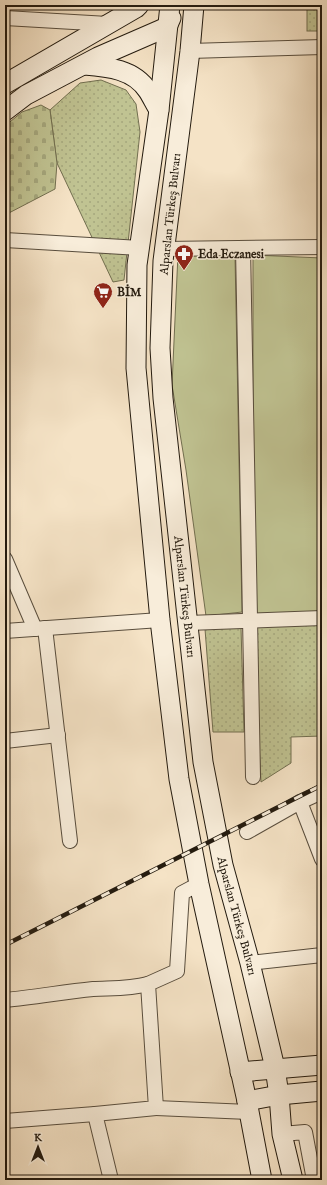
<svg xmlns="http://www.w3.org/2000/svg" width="327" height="1185" font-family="'IM FELL English',serif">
<defs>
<pattern id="grass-dots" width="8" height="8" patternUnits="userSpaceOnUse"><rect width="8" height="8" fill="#c0c392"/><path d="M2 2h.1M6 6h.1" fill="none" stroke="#a5a77d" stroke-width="1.8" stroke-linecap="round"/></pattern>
<pattern id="cemetery-stones" width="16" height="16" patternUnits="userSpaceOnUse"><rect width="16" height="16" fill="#c0c392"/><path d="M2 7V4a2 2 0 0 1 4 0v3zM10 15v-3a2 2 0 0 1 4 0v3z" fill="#a5a77d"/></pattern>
</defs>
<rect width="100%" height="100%" fill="#f5e3c6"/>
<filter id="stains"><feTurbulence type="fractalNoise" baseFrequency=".005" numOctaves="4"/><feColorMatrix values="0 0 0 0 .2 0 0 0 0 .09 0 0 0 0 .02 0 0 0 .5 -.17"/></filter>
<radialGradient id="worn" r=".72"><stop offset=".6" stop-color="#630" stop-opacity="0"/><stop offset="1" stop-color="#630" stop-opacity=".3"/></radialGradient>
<!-- grass -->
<g fill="url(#grass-dots)" stroke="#726f50">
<rect x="307" y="5" width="15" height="26"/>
<polygon points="101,80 126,90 136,104 140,132 124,280 113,282 57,163 50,110 80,83"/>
<polygon points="322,620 322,736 291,737 291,763 261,782 253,623"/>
<polygon points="241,628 244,732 213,732 205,629"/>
</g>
<!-- cemetery -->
<polygon fill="url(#cemetery-stones)" stroke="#726f50" points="41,105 50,110 57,163 55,189 5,215 5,126 22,112"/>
<!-- garden -->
<g fill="#c0c392" stroke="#726f50">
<polygon points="178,254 235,256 242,612 206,616 186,470 172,385"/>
<polygon points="253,255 322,258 322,611 256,615 253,473"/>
</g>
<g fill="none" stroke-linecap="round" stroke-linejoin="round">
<!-- minor casing -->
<g stroke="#584d3d" stroke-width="16">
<g id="minor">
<polyline points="5,18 108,24"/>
<polyline points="190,51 322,47"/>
<polyline points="5,240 140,248"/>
<polyline points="243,248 253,777"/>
<polyline points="164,249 322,247"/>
<polyline points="5,559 35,629"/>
<polyline points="188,623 322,618"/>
<polyline points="45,628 70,841"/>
<polyline points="5,631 160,620"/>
<polyline points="5,741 58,735"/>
<polyline points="300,802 322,792"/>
<polyline points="247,832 300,802 322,859"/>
<polyline points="250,963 322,955"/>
<path d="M5,1000C35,997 64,992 93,989C112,988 130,989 148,984"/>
<polyline points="156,1108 249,1112"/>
<polyline points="5,1121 95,1114"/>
<polyline points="282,1134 305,1132 314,1180"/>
<polyline points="111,1180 95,1114 156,1108 148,984 177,971 182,893 199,884"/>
</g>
</g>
<!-- secondary casing -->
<g stroke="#241b0f" stroke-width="21">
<g id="secondary">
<polyline points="170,5 159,110 137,265 136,368 160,620 179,779 199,884 247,1101 262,1180"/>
<path id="s1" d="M194,5L190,51L163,261L160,348L163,398L203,762L223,865L250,963L275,1068L279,1095L282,1134L293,1180"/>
<path d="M84,65C108,67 134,69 148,91C152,97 155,104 159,110"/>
<polyline points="5,84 136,8 139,5"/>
<polyline points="5,111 26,95 98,57 167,27 171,18"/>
<polyline points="240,1072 322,1065"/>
<polyline points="247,1101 279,1095 322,1091"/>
</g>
</g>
<!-- minor -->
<use href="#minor" stroke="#f8edda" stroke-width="14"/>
<!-- secondary -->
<use href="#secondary" stroke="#f8edda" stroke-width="19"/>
<!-- rail casing -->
<g stroke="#241b0f" stroke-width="4.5">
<polyline id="rail" points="5,945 322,785"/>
</g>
<!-- rail -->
<use href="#rail" stroke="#f8edda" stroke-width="3" stroke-dasharray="9" stroke-linecap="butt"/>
</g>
<!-- icons -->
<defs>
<g id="pharmacy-pin" transform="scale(1)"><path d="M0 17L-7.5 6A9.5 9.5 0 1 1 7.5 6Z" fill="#8f2418" stroke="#f8edda"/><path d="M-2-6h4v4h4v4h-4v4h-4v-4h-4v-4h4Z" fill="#fff"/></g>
<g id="supermarket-pin" transform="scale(1)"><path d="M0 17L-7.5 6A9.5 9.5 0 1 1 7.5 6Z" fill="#8f2418" stroke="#f8edda"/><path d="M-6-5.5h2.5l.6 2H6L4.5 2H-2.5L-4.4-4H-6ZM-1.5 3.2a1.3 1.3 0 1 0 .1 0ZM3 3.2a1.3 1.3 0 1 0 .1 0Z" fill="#fff"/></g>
</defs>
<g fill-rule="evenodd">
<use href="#pharmacy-pin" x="184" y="254"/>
<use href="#supermarket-pin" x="103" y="292"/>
</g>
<g text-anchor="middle" stroke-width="3" stroke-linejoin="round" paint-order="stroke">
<!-- street labels -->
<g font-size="12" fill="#241b0f" stroke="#f8edda">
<text transform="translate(170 214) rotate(-84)" y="4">Alparslan Türkeş Bulvarı</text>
<text dy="4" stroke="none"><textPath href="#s1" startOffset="595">Alparslan Türkeş Bulvarı</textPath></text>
<text dy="4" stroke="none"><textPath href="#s1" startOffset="919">Alparslan Türkeş Bulvarı</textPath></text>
</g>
<!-- poi labels -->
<g font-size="12" font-weight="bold" fill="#241b0f" stroke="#f8edda" text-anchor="start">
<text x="198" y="258">Eda Eczanesi</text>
<text x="117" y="296">BİM</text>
</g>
</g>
<!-- margin -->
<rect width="327" height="1185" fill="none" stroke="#f5e3c6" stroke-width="20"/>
<rect x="6" y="6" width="315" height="1173" fill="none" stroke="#241b0f" stroke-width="2"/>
<rect x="10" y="10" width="307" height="1165" fill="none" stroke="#241b0f"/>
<!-- north arrow -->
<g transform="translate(38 1147)" stroke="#f8edda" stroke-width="3" paint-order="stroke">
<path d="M0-3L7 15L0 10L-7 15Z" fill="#241b0f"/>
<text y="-6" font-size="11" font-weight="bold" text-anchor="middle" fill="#241b0f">K</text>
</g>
<rect width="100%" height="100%" filter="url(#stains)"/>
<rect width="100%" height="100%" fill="url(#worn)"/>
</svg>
